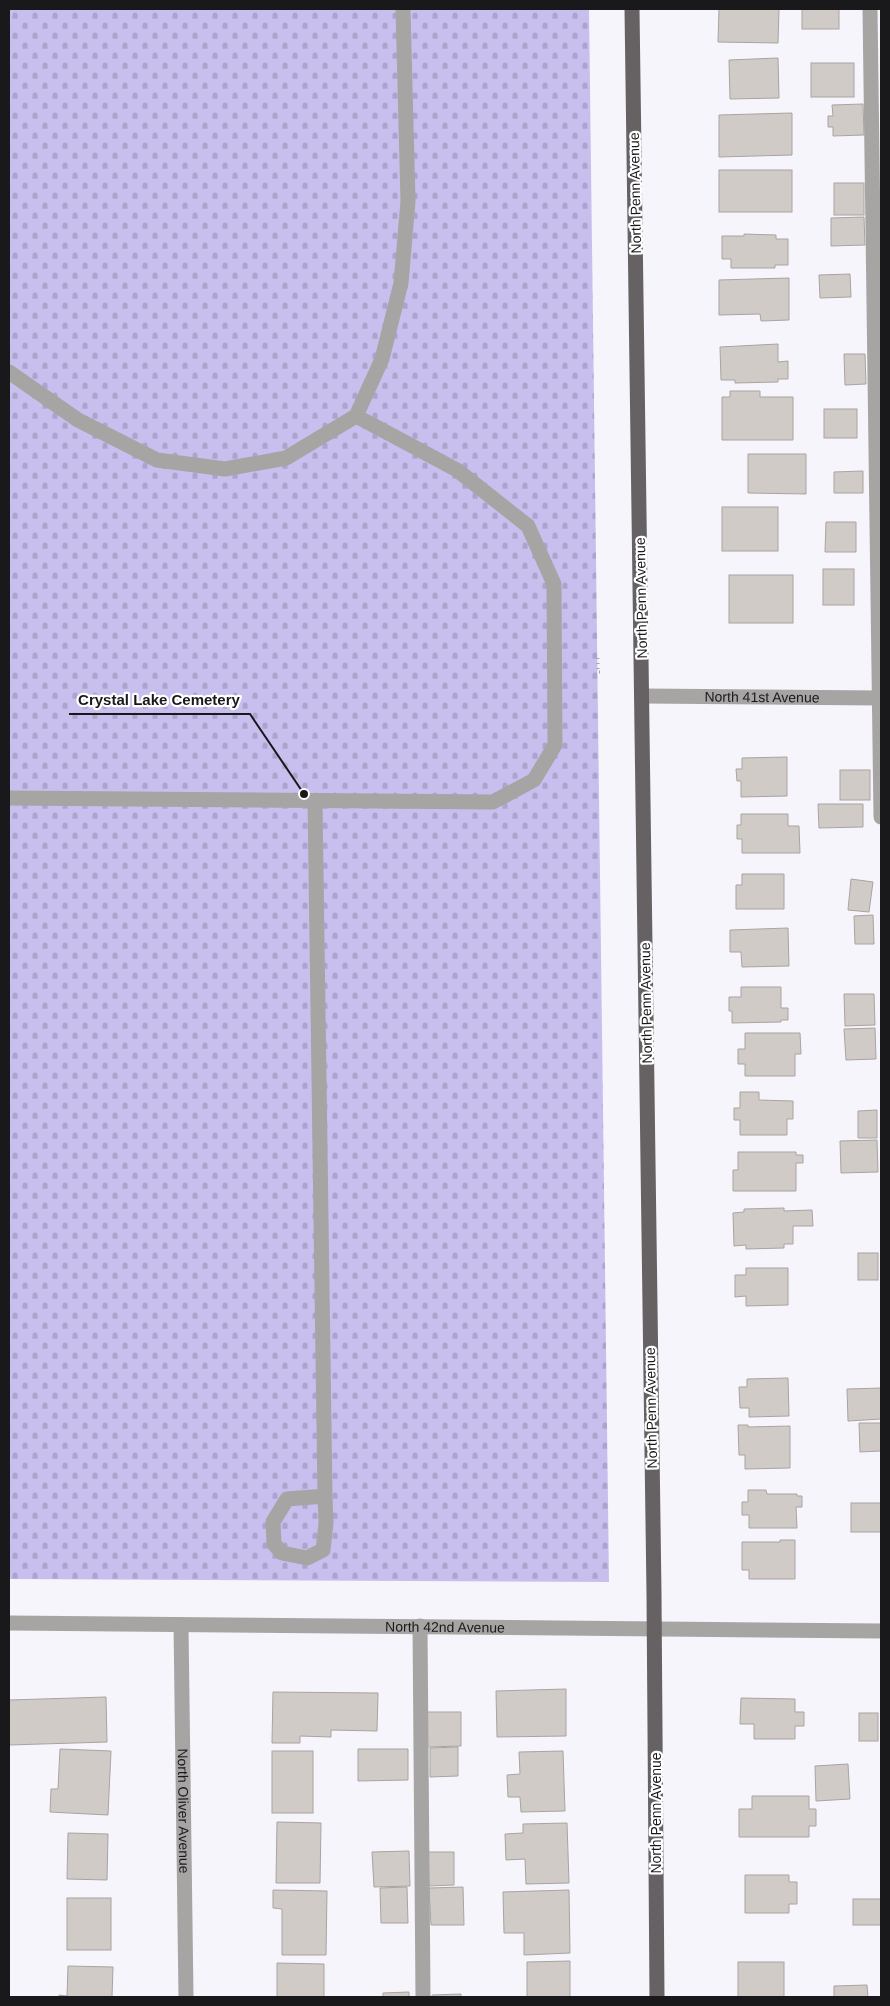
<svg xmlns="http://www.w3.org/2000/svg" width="890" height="2006" font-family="Arial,sans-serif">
<defs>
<pattern id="cemetery-stones" width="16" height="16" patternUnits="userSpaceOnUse" patternTransform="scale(1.25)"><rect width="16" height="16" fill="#c8bfef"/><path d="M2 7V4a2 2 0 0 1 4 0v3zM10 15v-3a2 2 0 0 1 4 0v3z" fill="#aba4cc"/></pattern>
</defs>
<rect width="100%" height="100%" fill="#f6f5fb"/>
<!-- cemetery -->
<polygon fill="url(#cemetery-stones)" points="9,9 589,9 609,1582 9,1579"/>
<!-- building -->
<g fill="#d1cbc8" stroke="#aaa3a1">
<polygon points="719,9 779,9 778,43 718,42"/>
<rect x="802" y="9" width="37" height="20"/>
<polygon points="778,58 779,98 730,99 729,60"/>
<rect x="811" y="63" width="43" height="34"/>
<polygon points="863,104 864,135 833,136 833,127 828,127 828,116 833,116 832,105"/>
<polygon points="792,113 792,155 719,157 719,115"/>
<rect x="719" y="170" width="73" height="42"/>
<rect x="834" y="183" width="30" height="32"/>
<polygon points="864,217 865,245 831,246 831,218"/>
<polygon points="744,234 776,235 776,239 788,239 788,265 775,265 775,268 731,268 731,259 722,259 722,236 744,236"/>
<polygon points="850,274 851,297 820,298 819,275"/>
<polygon points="789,278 789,320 761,321 760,314 719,315 719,280"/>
<polygon points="778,344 778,362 788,361 788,379 778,379 778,382 735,383 735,380 721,380 720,347"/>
<polygon points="844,354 865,354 866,384 845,385"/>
<polygon points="730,391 760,391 760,397 793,397 793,440 722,440 722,397 730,397"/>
<rect x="824" y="409" width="33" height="29"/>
<polygon points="748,454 806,454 806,494 748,493"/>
<polygon points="863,471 863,493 834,493 834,472"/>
<rect x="722" y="507" width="56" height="44"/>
<polygon points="826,522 856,522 856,552 825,552"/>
<rect x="823" y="569" width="31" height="36"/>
<rect x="729" y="575" width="64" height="48"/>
<polygon points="787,757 787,796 741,797 741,781 737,781 736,769 742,769 742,758"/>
<rect x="840" y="770" width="30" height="30"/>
<polygon points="818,804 863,804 863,827 819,828"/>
<polygon points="741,814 788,814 788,826 799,826 800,853 742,853 742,839 737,839 737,825 741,825"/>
<polygon points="742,874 784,874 784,909 736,909 736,885 742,885"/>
<polygon points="851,879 873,882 869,912 848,910"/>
<polygon points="873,915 874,944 855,944 854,916"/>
<polygon points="788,928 789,966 742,967 741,952 730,952 730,930"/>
<polygon points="741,987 781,987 781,1008 788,1008 788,1020 781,1020 781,1022 732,1023 732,1011 729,1011 729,997 741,997"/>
<polygon points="844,994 874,994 875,1025 845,1026"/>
<polygon points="875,1028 876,1059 846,1060 844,1029"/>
<polygon points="745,1033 800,1033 801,1054 795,1054 795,1076 745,1076 745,1064 738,1064 738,1049 745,1049"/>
<polygon points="740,1092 759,1092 759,1100 793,1101 793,1119 787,1119 787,1135 740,1135 740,1120 734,1120 734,1108 740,1108"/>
<polygon points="877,1110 877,1138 858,1138 858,1111"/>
<polygon points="877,1140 878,1172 841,1173 840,1141"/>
<polygon points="738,1152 796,1152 796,1155 803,1155 803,1163 796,1163 796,1191 733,1191 733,1170 738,1170"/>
<polygon points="784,1208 784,1211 812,1210 813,1226 793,1226 793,1244 784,1244 784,1248 746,1249 746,1245 734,1246 733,1213 744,1212 744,1209"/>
<rect x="858" y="1253" width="20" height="27"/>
<polygon points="746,1268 788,1268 788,1305 746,1306 746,1296 735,1297 735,1275 746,1275"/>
<polygon points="788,1378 789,1416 749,1417 749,1408 740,1408 739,1387 747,1387 747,1379"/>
<polygon points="881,1388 881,1419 848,1421 847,1389"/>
<polygon points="859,1423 881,1423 881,1451 860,1452"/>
<polygon points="738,1425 748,1425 748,1427 790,1426 790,1468 745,1469 745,1455 739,1455"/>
<polygon points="748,1490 766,1490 767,1494 797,1494 797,1496 802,1496 802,1507 796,1507 797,1528 749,1528 749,1515 742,1515 742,1502 748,1502"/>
<rect x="851" y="1503" width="30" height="29"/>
<polygon points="780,1540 795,1540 795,1579 749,1579 749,1570 742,1570 742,1542 780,1542"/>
<polygon points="566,1689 566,1736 497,1737 496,1691"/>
<polygon points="273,1692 378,1693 377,1731 331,1730 331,1737 300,1736 300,1743 272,1743"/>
<polygon points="106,1697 107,1742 9,1745 9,1700"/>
<polygon points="741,1698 795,1699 795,1712 804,1712 804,1726 795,1726 795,1739 754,1739 754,1724 740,1724"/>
<polygon points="427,1712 461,1712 461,1746 427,1747"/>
<rect x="859" y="1713" width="19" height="28"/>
<polygon points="458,1747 458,1776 430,1777 430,1748"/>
<polygon points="60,1749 111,1751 108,1815 50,1812 51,1789 58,1789"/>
<polygon points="358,1749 408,1749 408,1780 358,1781"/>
<rect x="272" y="1751" width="41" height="62"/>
<polygon points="563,1751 565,1811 521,1812 520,1797 508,1797 507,1775 520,1774 519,1752"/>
<polygon points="848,1764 850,1799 816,1801 815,1766"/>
<polygon points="752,1796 809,1796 809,1809 816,1809 816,1826 809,1826 809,1837 739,1837 739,1809 752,1809"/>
<polygon points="277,1822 321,1823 320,1883 276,1883"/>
<polygon points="567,1823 569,1883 526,1884 525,1859 506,1860 505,1834 523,1833 523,1824"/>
<polygon points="68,1833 108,1834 107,1880 67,1879"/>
<polygon points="409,1851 410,1886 374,1887 372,1852"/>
<polygon points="428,1852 454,1852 454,1885 429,1886"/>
<polygon points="745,1875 789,1875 789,1882 797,1882 797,1904 789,1904 789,1913 745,1913"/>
<polygon points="407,1887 408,1923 381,1923 380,1888"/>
<polygon points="463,1887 464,1925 431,1925 429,1888"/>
<polygon points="273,1890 327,1891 326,1955 282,1955 282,1909 273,1908"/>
<polygon points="569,1890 570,1953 524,1955 524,1933 504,1933 503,1892"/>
<rect x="67" y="1898" width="44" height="52"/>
<rect x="853" y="1899" width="28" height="26"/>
<polygon points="570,1961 570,1997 527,1997 527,1962"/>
<rect x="738" y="1962" width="46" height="35"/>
<polygon points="277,1963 324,1964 324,1997 277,1997"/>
<polygon points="68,1966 113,1967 112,1997 59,1997 59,1995 67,1996"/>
<polygon points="867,1985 868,1997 834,1997 834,1986"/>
<polygon points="409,1992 409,1997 383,1997 383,1993"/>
<polygon points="461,1994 461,1997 432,1997 432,1995"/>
</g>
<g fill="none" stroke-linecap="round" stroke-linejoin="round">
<!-- path -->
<polyline stroke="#a2a2a6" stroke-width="3" stroke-dasharray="1 4" stroke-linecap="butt" points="598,658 598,672 604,672"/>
<!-- minor -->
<g stroke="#a7a4a4" stroke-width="15">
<polyline points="870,9 881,817"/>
<polyline points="9,372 78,420 157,460 225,469 286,458 356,416 382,359 401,283 408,201 403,9"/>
<path id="s1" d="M643,696L881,698"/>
<polyline points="9,798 493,802 534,780 555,745 554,584 528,526 457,470 356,416"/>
<polyline points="315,801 325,1496 326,1523 323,1550 307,1558 282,1553 274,1544 273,1522 287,1499 325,1496"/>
<path id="s2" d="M9,1623L881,1631"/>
<path id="s3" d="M181,1625L186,1997"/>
<polyline points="420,1626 423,1997"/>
</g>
<!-- major -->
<polyline stroke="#666162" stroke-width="15" points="632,9 654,1594 657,1997"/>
</g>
<g text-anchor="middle" stroke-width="4.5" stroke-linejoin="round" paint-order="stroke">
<!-- street labels -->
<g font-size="14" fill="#19191b" stroke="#fff">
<text transform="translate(635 193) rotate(-91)" y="5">North Penn Avenue</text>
<text transform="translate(641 598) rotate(-91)" y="5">North Penn Avenue</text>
<text dy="5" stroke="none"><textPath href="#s1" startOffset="119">North 41st Avenue</textPath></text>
<text transform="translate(646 1003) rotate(-91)" y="5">North Penn Avenue</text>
<text transform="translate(651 1408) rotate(-91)" y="5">North Penn Avenue</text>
<text dy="5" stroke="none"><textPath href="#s2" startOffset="436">North 42nd Avenue</textPath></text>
<text dy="5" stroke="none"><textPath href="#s3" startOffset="186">North Oliver Avenue</textPath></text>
<text transform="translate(656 1813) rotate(-90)" y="5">North Penn Avenue</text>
</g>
</g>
<!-- callouts -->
<path fill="none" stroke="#19191b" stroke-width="2" d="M304 794L250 714H69"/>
<circle fill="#19191b" stroke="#fff" stroke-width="2" cx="304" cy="794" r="5"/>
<g font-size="15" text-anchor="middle" font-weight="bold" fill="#19191b" stroke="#fff" stroke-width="4.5" stroke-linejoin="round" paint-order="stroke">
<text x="159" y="705">Crystal Lake Cemetery</text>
</g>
<!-- border -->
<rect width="890" height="2006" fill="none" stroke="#19191b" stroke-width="20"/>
</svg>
